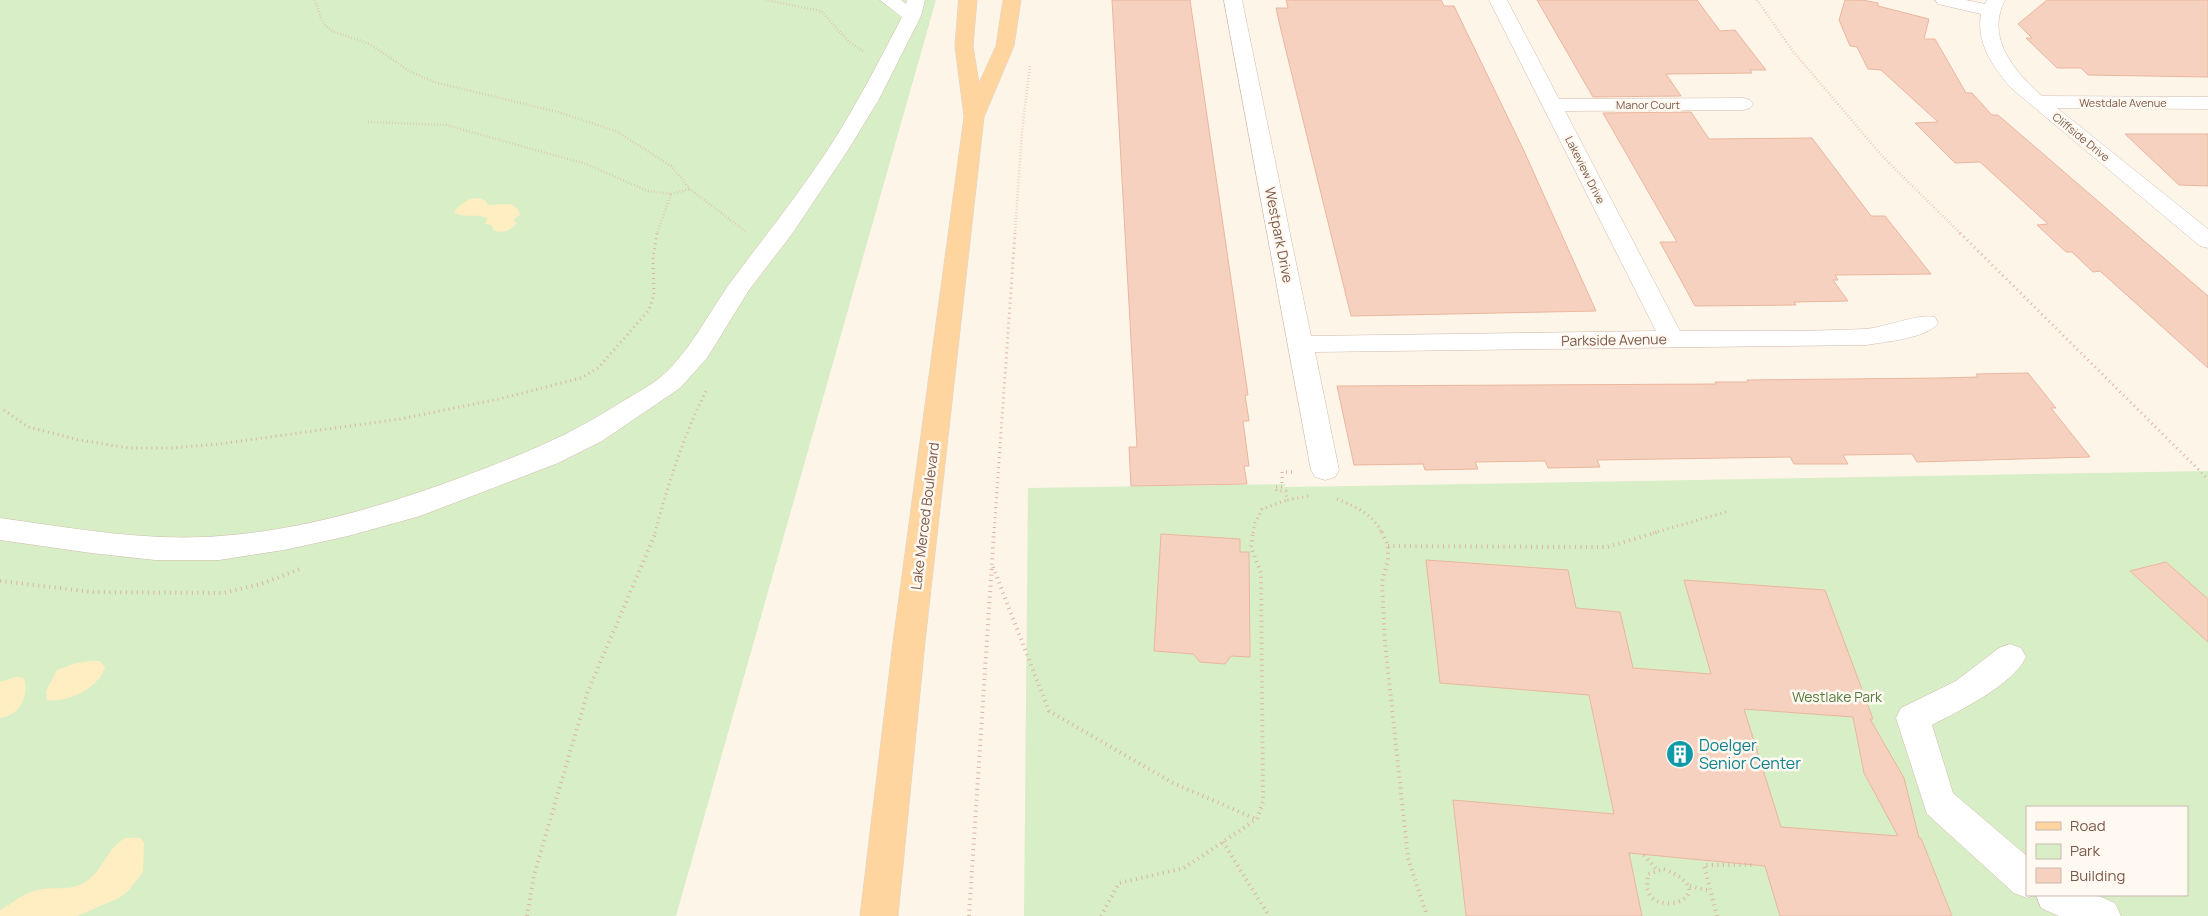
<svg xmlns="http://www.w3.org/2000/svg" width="2208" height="916" font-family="Manrope,sans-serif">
<rect width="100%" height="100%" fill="#fef5e9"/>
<!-- green -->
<g fill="#d8eec6" fill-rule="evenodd">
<polygon points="0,0 936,0 676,916 0,916"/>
<path d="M2208,471V916H1024L1028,488L1286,484L1283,487L1350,486ZM2027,807H2187V895H2027Z"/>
</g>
<!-- sand -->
<g fill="#ffeec2">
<path d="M478,198L486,201L488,205C500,205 516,199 520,215L513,220L517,223C509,231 504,234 493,230L492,225L485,224L487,218C476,213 464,219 454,212C461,203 467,199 478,198Z"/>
<path d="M91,661H100L105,667C99,688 68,703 47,700L46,691L57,670L76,663Z"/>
<path d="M16,677L24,678C29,697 20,715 0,718V682Z"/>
<path d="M125,838H141L144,843L143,872L128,891L119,898L77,916H0V910C12,904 21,894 34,891C52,885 70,893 87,881C104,869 107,848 125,838Z"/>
</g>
<!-- building -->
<g fill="#f6d1bf" stroke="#eab69e" fill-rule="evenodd">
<polygon points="1112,0 1190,0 1248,395 1245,395 1249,421 1243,421 1249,466 1244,466 1247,484 1131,486 1129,447 1137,447"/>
<polygon points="1286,0 1441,0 1444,6 1454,6 1524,151 1596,311 1351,316 1280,26 1276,8 1288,8"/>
<polygon points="1537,0 1697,0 1720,31 1735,30 1766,70 1750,70 1752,73 1666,74 1681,96 1593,97"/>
<polygon points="1845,0 1862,0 1878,3 1878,6 1929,19 1924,39 1935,39 1966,93 1972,93 1992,115 1998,115 2208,296 2208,368 2100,271 2093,272 2072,252 2066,252 2037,225 2048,224 1980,162 1955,163 1915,123 1938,122 1881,70 1868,69 1857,47 1850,46 1839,20"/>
<polygon points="2047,0 2208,0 2208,77 2088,75 2081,68 2057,68 2026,38 2032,38 2018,24"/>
<polygon points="1691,112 1709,139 1812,138 1871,216 1885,216 1931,274 1835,275 1838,280 1833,280 1848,301 1794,302 1796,305 1695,306 1660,242 1677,242 1603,113"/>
<polygon points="2125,134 2208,134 2208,186 2179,185"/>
<polygon points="2028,373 2056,408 2051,408 2090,457 1917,462 1912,454 1843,455 1848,464 1794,464 1790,457 1597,460 1600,467 1548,468 1545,461 1475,462 1478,469 1425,470 1423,464 1354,465 1337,386 1716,384 1715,382 1748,382 1747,380 1939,378 1978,377 1976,374"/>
<polygon points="1161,534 1240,539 1240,552 1249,552 1250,657 1231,656 1225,664 1200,662 1193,654 1154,651"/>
<path d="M1426,560L1568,570L1576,608L1620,612L1633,668L1711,674L1684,580L1825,590L1873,719H1870L1904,778L1919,838H1921L1952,916H1780L1765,866L1629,853L1642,916H1466L1453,800L1614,814L1589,695L1440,683ZM1744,709L1853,717L1864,773L1898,836L1781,827Z"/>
<polygon points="2166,562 2208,599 2208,642 2130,571"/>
</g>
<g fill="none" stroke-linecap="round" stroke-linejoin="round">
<!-- minor casing -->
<g stroke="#d2bbad" stroke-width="1">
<g id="minor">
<path d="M880,0H901L906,4L907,0H925L921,16L878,101L848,150L792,234L749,290L707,358L680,388L602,441L558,463L420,516L348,536L284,550L219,560H155L91,553L0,540V518C72,528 147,542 220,536C303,530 384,506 462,477C521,455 567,437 620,403C634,394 651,386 663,375C693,348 709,311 733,279C765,236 798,195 827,151C855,108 878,63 902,17Z"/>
<path d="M1224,0H1242L1311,336L1656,331L1489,0H1507L1559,99L1743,98L1750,100L1753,104L1750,108L1743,110L1565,111L1680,331C1741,330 1803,332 1864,329C1885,328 1918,313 1935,317L1938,323C1929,338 1884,342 1866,345L1315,352L1339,470L1335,477L1325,480L1315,477L1311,470Z"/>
<path d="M1935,0H1966L1985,4L1987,0H2005C1985,38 2015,72 2042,96L2208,97V109L2057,108L2208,229V248L2200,246L2011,88C1993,67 1976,43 1981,14L1938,4Z"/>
<path d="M2010,644L2021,648L2026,657C2012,686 1960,710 1932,725L1953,793L2027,856V895H2034L2027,898L2014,893L1927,814L1896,718L1901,708L1956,681L1999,648Z"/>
<polygon points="2036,895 2096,895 2115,903 2121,916 2059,916 2041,908"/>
</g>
</g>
<!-- major casing -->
<g stroke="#ddd4d0" stroke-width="1">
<polygon id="major" points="959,0 977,0 973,46 979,83 996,46 1003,0 1021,0 1014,46 984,117 925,642 898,916 860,916 893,642 964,117 955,46"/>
</g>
<!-- path-far2 -->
<g stroke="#dcb4a1" stroke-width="2.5" stroke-dasharray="0.5 2.5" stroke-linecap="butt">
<polyline points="315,0 322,22 332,31 370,44 409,71 434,82 558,112 616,131 671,166 690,189 745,231"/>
<polyline points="766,0 821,11 849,42 863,51"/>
<polyline points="1757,0 1792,50 1883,157 1961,234"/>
<polyline points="368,122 446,125 586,164 648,191 671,194 657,234"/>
<polyline points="671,194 690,189"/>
<polyline points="1015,234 1022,131 1030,65"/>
</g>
<!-- path-far1 -->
<g stroke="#dcb4a1" stroke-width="3" stroke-dasharray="1 4" stroke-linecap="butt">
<polyline points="1960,233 2208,479"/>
<polyline points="4,410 28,427 79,440 129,448 172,448 219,444 400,419 499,399 581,378 598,368 649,310 654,295 653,258 657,233"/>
<polyline points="1292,472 1282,472 1282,487 1275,487 1277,491 1286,491 1287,500 1308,496"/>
<path d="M1337,499C1356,507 1373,514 1382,533"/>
<path d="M655,533C668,484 683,437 706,391"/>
<polyline points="994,533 1015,233"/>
<polyline points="1253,533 1255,523 1262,509 1287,500"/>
<polyline points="1653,533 1726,512"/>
</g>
<!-- path -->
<g stroke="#dcb4a1" stroke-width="4" stroke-dasharray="1 4.5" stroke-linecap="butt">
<polyline points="1382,532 1388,546 1388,560 1382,582 1385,643 1408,858 1427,916"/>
<polyline points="1388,546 1607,547 1658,532"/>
<polyline points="993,567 1049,711 1173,783 1256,819"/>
<polyline points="0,581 93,592 223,593 261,584 300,569"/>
<polyline points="1223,842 1269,916"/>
<polyline points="1644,855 1657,870"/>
<path d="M1664,869C1719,891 1669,916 1650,896L1647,888L1648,874Z"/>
<polyline points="1690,886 1710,891"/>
<polyline points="527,916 534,875 588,691 656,532"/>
<polyline points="969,916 994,532"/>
<polyline points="1101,916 1119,883 1184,868 1257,819 1263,802 1261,573 1251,547 1253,532"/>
<polyline points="1717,916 1704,865 1755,865"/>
</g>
<!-- minor -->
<use href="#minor" fill="#fff" fill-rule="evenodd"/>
<!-- major -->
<use href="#major" fill="#ffd59f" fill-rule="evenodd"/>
</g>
<!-- icons -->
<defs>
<g id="building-disc" transform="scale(1.4375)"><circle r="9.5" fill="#0f9aa8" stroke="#fff9f1"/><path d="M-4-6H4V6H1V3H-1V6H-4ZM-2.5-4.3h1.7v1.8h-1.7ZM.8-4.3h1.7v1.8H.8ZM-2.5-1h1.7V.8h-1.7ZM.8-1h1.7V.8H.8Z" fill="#fff"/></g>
</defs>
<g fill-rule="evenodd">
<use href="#building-disc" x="1680" y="754"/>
</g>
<g text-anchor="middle" stroke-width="5" stroke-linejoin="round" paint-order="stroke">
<!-- far-street labels -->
<g font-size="11" fill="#7c584a" stroke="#fff9f1">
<text x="2123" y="107">Westdale Avenue</text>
<text x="1648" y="109">Manor Court</text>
<text transform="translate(2081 137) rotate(39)" y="4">Cliffside Drive</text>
<text transform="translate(1585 170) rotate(63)" y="4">Lakeview Drive</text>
</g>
<!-- street labels -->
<g font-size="14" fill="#7c584a" stroke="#fff9f1">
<text transform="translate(1279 235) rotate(79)" y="5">Westpark Drive</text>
<text transform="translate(1614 340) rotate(-1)" y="5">Parkside Avenue</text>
<text transform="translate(925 516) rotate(-83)" y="5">Lake Merced Boulevard</text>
</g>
<!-- park labels -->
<g font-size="14" fill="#547c3e" stroke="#fff9f1">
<text x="1837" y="702">Westlake Park</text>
</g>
<!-- near-culture labels -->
<g font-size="16" fill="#0d838f" stroke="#fff9f1" text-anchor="start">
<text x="1699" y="751">Doelger<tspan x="1699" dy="18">Senior Center</tspan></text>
</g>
</g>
<!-- legend -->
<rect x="2026" y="806" width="162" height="90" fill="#fff9f1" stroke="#cbb9ae"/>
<rect x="2036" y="822" width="25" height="8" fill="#ffd59f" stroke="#cbb9ae"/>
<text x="2070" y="831" font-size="15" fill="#7c584a">Road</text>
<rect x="2036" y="844" width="25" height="15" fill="#d8eec6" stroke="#cbb9ae"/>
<text x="2070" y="856" font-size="15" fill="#7c584a">Park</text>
<rect x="2036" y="868" width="25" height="15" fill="#f6d1bf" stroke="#cbb9ae"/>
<text x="2070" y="881" font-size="15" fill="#7c584a">Building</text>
</svg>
